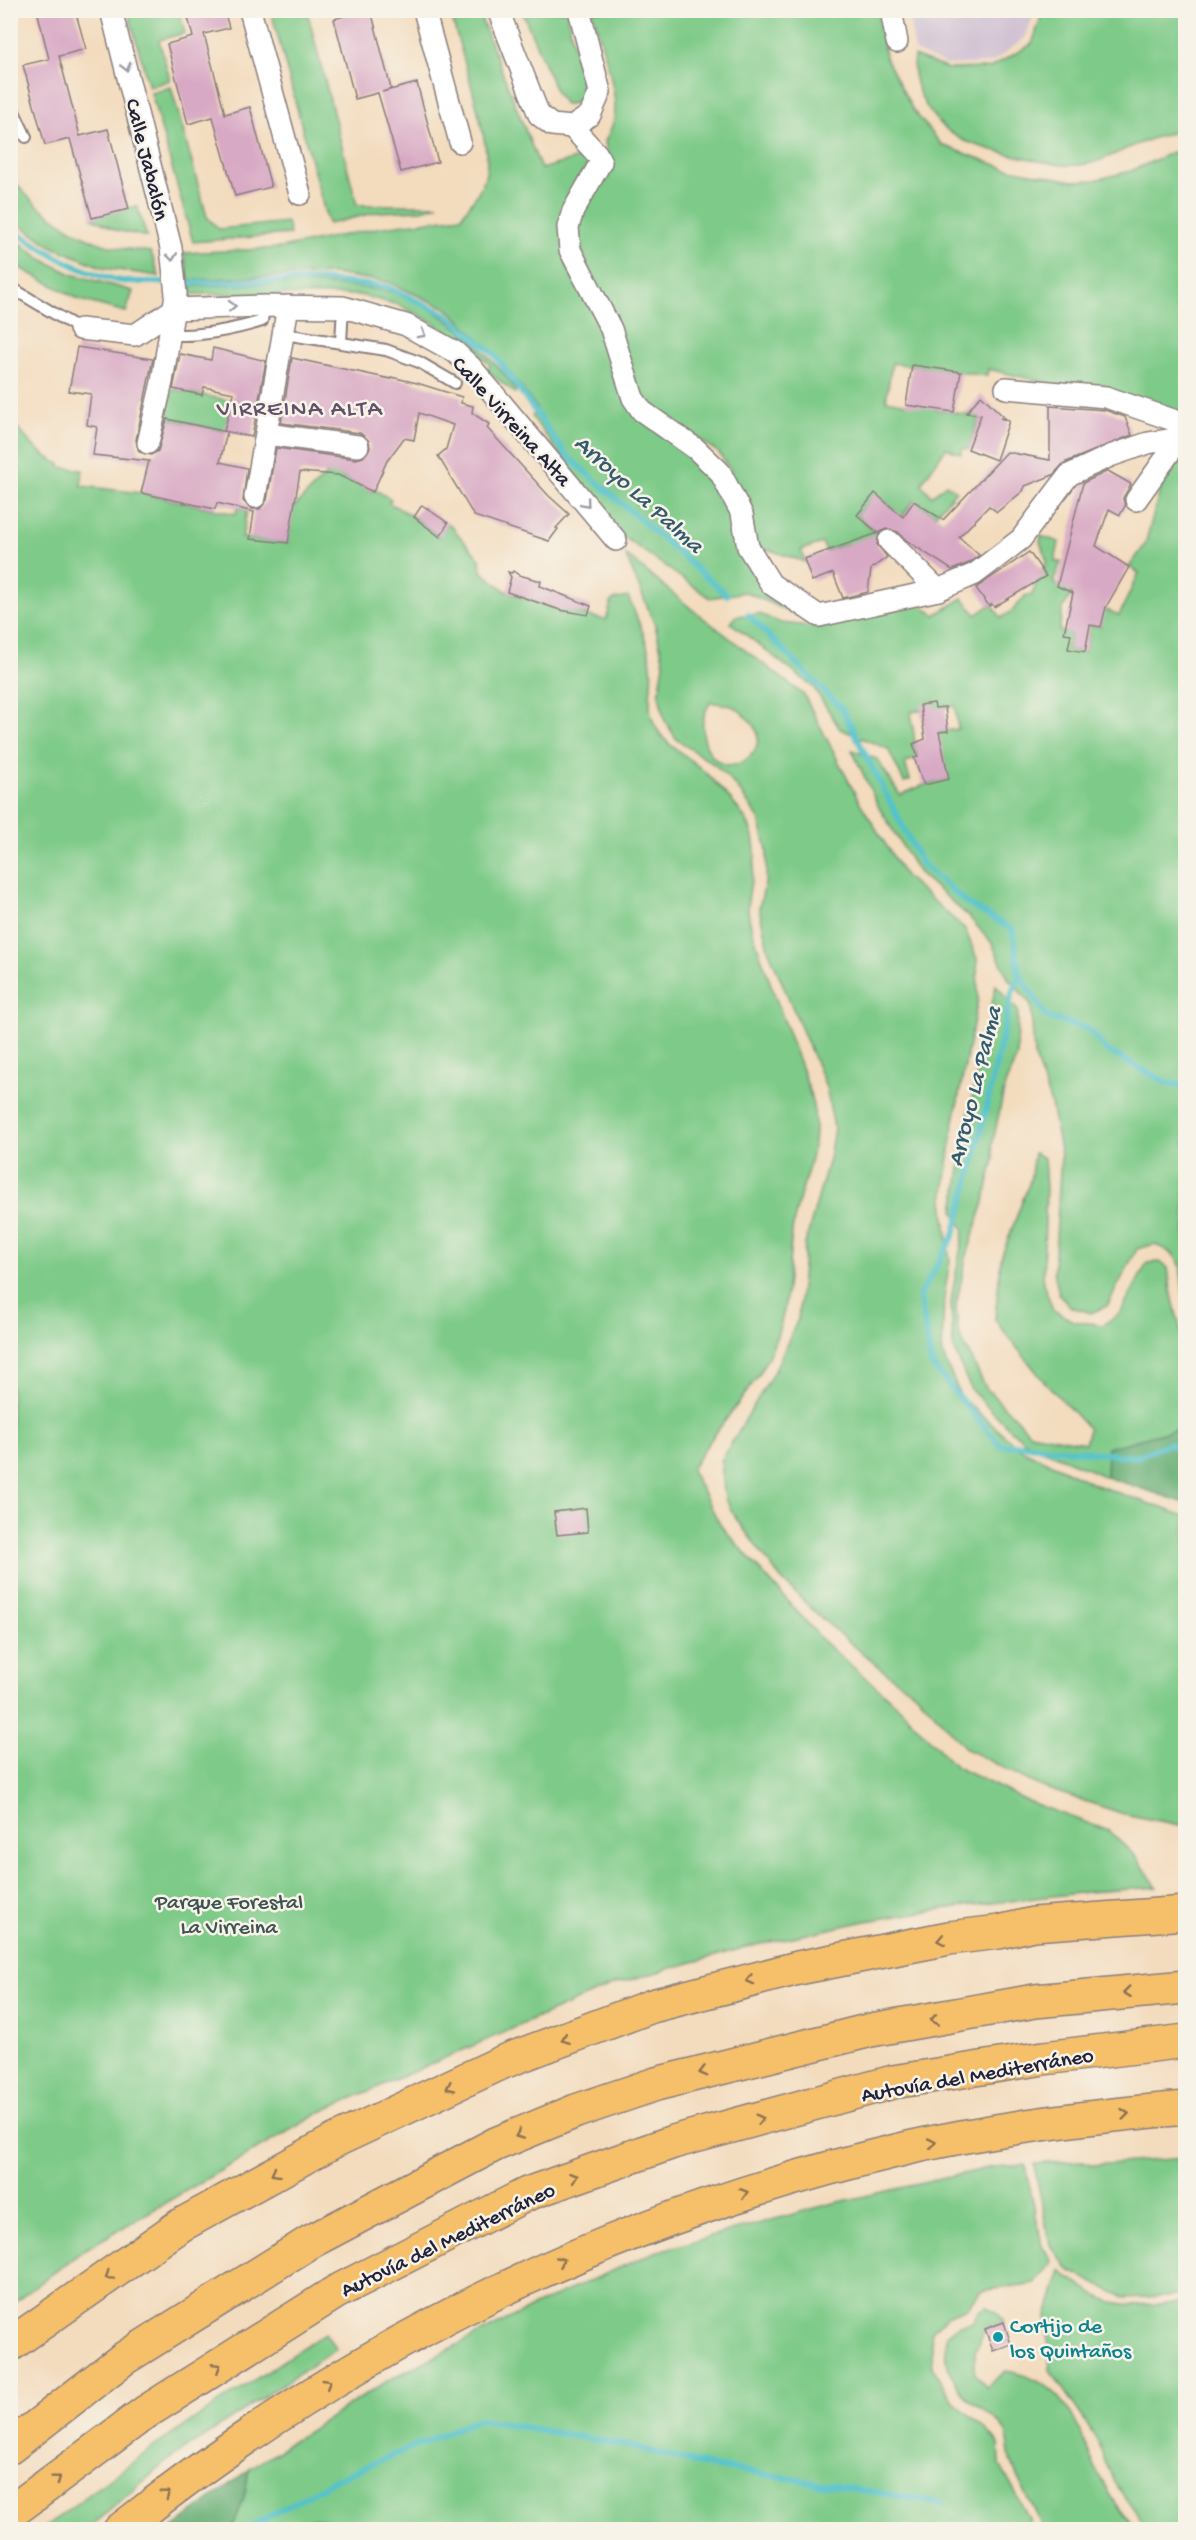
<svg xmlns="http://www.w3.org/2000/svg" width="1196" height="2540" font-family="'Gochi Hand',sans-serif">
<rect width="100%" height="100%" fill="#f7f3e8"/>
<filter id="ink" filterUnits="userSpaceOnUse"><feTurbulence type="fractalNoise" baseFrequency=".0167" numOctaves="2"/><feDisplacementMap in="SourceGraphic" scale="12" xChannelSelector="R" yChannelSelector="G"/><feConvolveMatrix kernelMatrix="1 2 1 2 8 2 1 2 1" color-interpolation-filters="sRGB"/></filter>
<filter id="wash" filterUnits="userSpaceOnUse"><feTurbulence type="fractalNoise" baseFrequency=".008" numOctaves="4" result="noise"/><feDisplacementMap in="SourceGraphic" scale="24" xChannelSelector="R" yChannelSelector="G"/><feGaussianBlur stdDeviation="1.35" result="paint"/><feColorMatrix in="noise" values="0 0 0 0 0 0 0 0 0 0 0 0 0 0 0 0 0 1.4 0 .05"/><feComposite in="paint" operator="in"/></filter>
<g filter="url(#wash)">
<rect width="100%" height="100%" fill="#f3dbbd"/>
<!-- industrial -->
<polygon fill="#cebed1" points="908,11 908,10 1035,11 1025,38 991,63 947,65 915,51"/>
<!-- green -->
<g fill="#7eca88" stroke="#507662" stroke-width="1.5" fill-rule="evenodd">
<polygon points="128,11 179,11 185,33 159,40 170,80 149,87"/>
<polygon points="271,11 307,11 357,205 438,205 422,210 378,212 328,224"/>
<path d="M450,11H478L541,169L592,154V159L578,179L568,199L566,264L577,287L594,313L615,366L714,476L733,519L747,565L767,590L807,613L794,614L746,592L710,598L618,533L532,417L537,408L498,357L448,309L388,282L333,274L189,280L184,253L281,248L383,227L461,217C471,203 482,190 486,173C493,147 458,43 450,11Z"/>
<polygon points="522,11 566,11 583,85 578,101 571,104 565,104 557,94"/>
<path d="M592,11H877L885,56L913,110L942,145L1005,168L1073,181L1095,180L1131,171L1173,152L1185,150V415L988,369L987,376L892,363L886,400L980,417L968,449L963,448L961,454L946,448L921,484L932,496L946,484L956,491L935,515L913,501L890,534L889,531L896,511L875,494L857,515L878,534L851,554L847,544L826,551L822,543L801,550L805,562L754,545L730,470L719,453L644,402L585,262L576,229L607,155L605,141C610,132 615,122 615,110C616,84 599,37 592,11Z"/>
<path d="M1043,11H1185V130C1168,133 1149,139 1133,146C1117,152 1103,162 1086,164C1065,168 1043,162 1022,157C1003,153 983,148 965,141C934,127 909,89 914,56L948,69L990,68L1032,44Z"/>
<polygon points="171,87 207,217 219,229 287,222 290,234 193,242 151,93"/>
<path d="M10,173C25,203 77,237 109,246C122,249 137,250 151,252L159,276L104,268L53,247L11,219Z"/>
<polygon points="137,206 147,237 116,230 92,218"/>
<polygon points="11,236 40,258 71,274 133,291 126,312 80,300 11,263"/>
<path d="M312,283C335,286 375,287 395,293C446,310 485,348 516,390L515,393L487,371L490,365L476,351L432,322L399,305L359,295L192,294L190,286Z"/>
<polygon points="173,389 232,401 225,431 163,418"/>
<path d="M11,419C24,437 39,455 60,464V467L83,470L81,486L141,493L236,514L237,508L247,510L242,538L288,543L293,508L326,475L336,452L346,457L337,471L342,477L373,492L374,489L391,499L389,503L414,517L439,537L448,523L480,559L481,571L507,592L551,607L606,620L612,600L628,597C638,620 648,641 651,665C654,684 645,704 654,723C664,745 680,751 698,766C712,778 744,812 750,828C765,866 741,889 750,922C763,967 781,1010 796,1054C805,1078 816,1103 815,1129C815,1162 796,1199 792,1232C786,1280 791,1312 767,1359C747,1399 713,1430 691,1470L721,1526L825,1643L896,1704L956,1767L1027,1801L1109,1831L1137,1858L1157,1887L1087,1892L941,1909L866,1921L747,1947L615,1984L323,2111L84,2250L11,2305Z"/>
<polygon points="1185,454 1185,1307 1180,1264 1173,1254 1155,1244 1137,1249 1107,1306 1091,1313 1071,1307 1059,1294 1054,1271 1061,1155 1051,1104 1034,1055 1031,1004 1008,978 992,943 969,917 918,872 878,806 852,750 877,759 900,795 924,785 948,779 941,743 928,745 925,734 958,729 955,706 911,712 915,743 913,744 918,757 905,763 910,780 904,782 888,749 840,729 814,688 731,623 736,616 760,614 781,623 820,627 848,617 892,608 922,606 935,615 963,598 976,615 992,604 1001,618 1013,610 1026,595 1031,596 1047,561 1040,542 1041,536 1059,542 1055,562 1061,562 1053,583 1059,586 1080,580 1063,608 1059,631 1071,634 1068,649 1085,652 1090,625 1101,627 1104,609 1119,615 1139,573 1129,567 1145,545 1161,487"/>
<path d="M625,554L693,610L804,695L859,801L905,876L965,929L977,959L978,999L954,1121L943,1200L950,1261L944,1297L942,1353L961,1397L1019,1448L1093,1484L1185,1516V1826L1124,1814L1039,1786L966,1749L919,1696L881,1669L820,1617L781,1579L737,1520L725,1499L721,1461L776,1368L798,1319L805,1244L829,1159L834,1128L826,1087L768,949L759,908L766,880L767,850L759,819L737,787L715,765L677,740L664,719L659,694L664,663L655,625ZM711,702C718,704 727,704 734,707C739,709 744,715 748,719C781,747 722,793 705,742C701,729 702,713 711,702Z"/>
<polygon points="996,985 1018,1011 1017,1056 1005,1085 992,1146 994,1159 984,1202 966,1258 956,1305 958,1332 986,1388 1030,1433 1085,1443 1089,1429 1042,1379 995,1320 1001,1258 1030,1181 1034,1153 1044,1158 1046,1188 1043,1283 1053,1310 1073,1321 1103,1325 1121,1312 1147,1263 1160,1262 1168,1268 1171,1291 1185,1349 1185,1427 1108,1448 1106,1477 1025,1442 1008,1427 971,1390 953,1347 951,1301 964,1230 954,1211 965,1131"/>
<polygon points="1185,2158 1185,2295 1125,2298 1070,2271 1050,2245 1034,2164 1083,2161 1093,2165"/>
<polygon points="1025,2165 1042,2245 1052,2262 1036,2283 981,2291 967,2308 949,2315 931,2331 933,2368 955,2403 984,2427 999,2444 1000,2465 1029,2518 1029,2529 338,2530 329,2521 312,2518 298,2529 232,2530 244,2497 249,2469 389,2380 536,2305 655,2252 830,2204 993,2167"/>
<path d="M1061,2270C1107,2312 1128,2306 1185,2302V2529H1147L1113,2480L1094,2434L1050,2370L1047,2315Z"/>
<path d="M986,2307L997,2312L1004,2322L985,2329L975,2351V2374L986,2387L1006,2371C1078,2383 1075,2436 1106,2488C1114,2502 1125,2516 1136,2529H1042C1037,2505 1019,2488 1012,2463C1009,2455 1010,2445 1007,2436C1000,2416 978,2410 965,2395C950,2378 943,2358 946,2336L959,2325L973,2322L978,2312Z"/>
<polygon points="325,2333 336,2349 167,2461 88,2529 42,2529 155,2446"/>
</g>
<!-- forest -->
<g fill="#66ae74" stroke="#446858" stroke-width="1.5">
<polygon points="1185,1427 1185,1503 1106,1477 1107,1448"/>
<polygon points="249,2470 244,2497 232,2529 172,2529"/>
</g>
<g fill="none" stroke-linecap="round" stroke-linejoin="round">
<!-- stream -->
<g stroke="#54c2ca" stroke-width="6">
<path d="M10,228C43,250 77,271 116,280C130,283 148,282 163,282"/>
<polyline points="189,283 321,280 387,287 447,315 494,354 567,456 727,595"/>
<polyline points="748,615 842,709 922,864 968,904 1013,930 1019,974 1012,993 975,1157 954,1235 920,1295 931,1364 1001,1446 1021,1445 1136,1457 1168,1444 1186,1447"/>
<polyline points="1019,974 1047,1017 1088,1029 1106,1050 1165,1082 1186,1086"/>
<polyline points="245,2530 336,2479 479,2419 625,2445 710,2466 943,2503"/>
</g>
</g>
<g id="blocks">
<!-- building -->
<g fill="#d8a9c4">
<polygon points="37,10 75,10 86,49 59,56 80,136 108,129 129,209 92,218 70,139 45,145 23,65 49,59"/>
<polygon points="186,10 224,10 229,28 204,34 225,114 250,107 271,187 235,196 213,117 188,124 167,44 193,37"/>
<polygon points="366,10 371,10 391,89 382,92 417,83 438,162 401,172 378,93 355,99 334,19"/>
<polygon points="77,347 153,359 136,440 139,452 151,455 158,451 167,419 227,432 220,462 247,468 243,501 252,509 260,509 267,500 276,448 356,459 363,457 370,448 369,441 360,433 281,423 292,358 391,379 391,377 417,383 462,397 461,403 473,406 472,413 489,424 487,428 549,496 569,514 556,528 558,529 549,541 474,516 438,456 446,449 453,425 419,413 414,440 404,438 387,461 373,492 338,475 300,472 288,543 250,539 254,512 217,503 215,509 141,493 149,461 93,455 97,427 87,425 91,394 69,391"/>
<polygon points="213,348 266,361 252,437 224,431 234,393 204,387 202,395 173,389 180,354 211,360"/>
<polygon points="912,365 961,372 954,412 906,405"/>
<polygon points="981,395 1006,419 1000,418 1009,421 996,460 968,449 981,415 966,413"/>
<polygon points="1050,406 1105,410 1125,417 1132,435 1064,463 1053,475 1025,486 1023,491 997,512 989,506 959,537 979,555 969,563 952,570 907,541 898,532 886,529 880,532 877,544 887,557 871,569 868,592 843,598 833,573 812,581 804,559 878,533 857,515 875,493 903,517 914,501 943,520 1007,452 1050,460"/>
<polygon points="1108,471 1131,484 1123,498 1125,506 1120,515 1109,509 1096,546 1129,567 1106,607 1101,627 1090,625 1085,652 1068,649 1071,634 1064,633 1073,593 1057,586 1083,483"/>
<polygon points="422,505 448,523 440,537 414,517"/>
<polygon points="1029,552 1046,576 994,607 992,604 989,606 976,588"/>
<polygon points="513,571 519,575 541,581 540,586 591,606 588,615 560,610 507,592 511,577 508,572 512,573"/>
<polygon points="934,703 935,708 945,707 948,731 939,732 949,779 924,785 914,758 918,757 913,744 925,739 920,705"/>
<polygon points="586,1508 588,1532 557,1535 554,1512"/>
<polygon points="1004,2322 1011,2344 993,2351 985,2329"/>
</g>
</g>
</g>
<g filter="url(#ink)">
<use href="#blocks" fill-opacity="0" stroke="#8a7e7c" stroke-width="1.5"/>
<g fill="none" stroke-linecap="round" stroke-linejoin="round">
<!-- service casing -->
<g stroke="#8a7e7c" stroke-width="14">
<g id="service">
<polyline points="10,103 26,137"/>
<polyline points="10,287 80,329"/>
<path d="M169,334C194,338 237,329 262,321L264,306"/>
<polyline points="284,334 386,350 419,362 455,383"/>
<polyline points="341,342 343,307"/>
</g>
</g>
<!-- minor casing -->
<g stroke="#8a7e7c" stroke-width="24">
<g id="minor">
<polyline points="111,10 171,248 176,294 162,382 148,443"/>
<polyline points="250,10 300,194"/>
<polyline points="424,10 460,142"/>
<polyline points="498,10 539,115 552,125 572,127 590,115 600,92 579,10"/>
<polyline points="891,10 897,42"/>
<polyline points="572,127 597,154 601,162 573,211 568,227 570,250 611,329 633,398 642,411 696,449 720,472 742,514 748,547 771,584 819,616 938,590 975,574 1021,539 1069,475 1110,456 1148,443 1180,438 1179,422 1106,397 1006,388"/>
<polyline points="80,329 135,335 174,309 264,306 343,307 406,325 455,352 471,367 616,540"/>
<polyline points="266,434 358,446"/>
<polyline points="255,497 288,306"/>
<polyline points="1136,500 1180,438"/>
<polyline points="889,541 938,590"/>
</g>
</g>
<!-- motorway casing -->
<g stroke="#8a7e7c" stroke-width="36">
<g id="motorway">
<polyline points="10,2345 181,2225 334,2141 503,2062 652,2006 798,1968 949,1938 999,1932 1033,1924 1186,1913"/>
<polyline points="10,2447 123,2359 310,2242 496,2144 576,2111 656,2084 871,2030 1035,2001 1186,1987"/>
<polyline points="10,2513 146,2412 336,2292 527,2194 673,2142 893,2082 1044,2058 1186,2041"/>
<path d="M120,2530C359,2341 611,2218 908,2148C999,2127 1093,2116 1186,2108"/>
</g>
</g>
<!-- service -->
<use href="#service" stroke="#fff" stroke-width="10"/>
<!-- minor -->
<use href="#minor" stroke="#fff" stroke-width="21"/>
<!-- motorway -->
<use href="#motorway" stroke="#f6c06b" stroke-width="33"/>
</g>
<!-- one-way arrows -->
<defs><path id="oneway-chevron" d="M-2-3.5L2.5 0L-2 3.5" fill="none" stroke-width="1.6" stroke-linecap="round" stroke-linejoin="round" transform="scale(1.5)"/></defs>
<g stroke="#9c9ca7">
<use href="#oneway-chevron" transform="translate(126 67) rotate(76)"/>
<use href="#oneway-chevron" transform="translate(172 257) rotate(83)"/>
<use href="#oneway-chevron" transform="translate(232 306) rotate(-2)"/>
<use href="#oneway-chevron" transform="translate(422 334) rotate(29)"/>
<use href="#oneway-chevron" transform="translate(586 503) rotate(50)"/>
</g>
<g stroke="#8c7153">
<use href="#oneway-chevron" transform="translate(941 1940) rotate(169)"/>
<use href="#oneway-chevron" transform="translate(750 1980) rotate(165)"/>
<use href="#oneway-chevron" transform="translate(1127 1992) rotate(173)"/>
<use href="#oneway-chevron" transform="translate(934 2020) rotate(170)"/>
<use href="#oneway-chevron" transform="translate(565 2039) rotate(159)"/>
<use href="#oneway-chevron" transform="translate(703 2072) rotate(165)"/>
<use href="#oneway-chevron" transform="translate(450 2087) rotate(155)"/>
<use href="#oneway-chevron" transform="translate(1125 2114) rotate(-6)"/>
<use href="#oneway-chevron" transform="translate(760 2119) rotate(-15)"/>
<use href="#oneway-chevron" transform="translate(519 2135) rotate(157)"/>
<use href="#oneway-chevron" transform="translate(932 2143) rotate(-11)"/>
<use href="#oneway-chevron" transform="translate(275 2173) rotate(151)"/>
<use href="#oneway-chevron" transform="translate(574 2177) rotate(-20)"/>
<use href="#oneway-chevron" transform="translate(744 2193) rotate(-18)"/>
<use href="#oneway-chevron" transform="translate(561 2261) rotate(-24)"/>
<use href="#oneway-chevron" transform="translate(109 2276) rotate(145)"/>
<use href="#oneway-chevron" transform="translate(217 2367) rotate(-32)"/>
<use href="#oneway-chevron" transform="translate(327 2383) rotate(-31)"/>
<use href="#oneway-chevron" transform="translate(57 2479) rotate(-37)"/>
<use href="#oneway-chevron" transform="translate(166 2494) rotate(-37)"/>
</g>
</g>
<!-- markers -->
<circle fill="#0f9aa8" stroke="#f7f3e8" stroke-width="2" cx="998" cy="2337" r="6"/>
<g text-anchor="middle" stroke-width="5" stroke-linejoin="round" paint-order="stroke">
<!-- street labels -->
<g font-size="22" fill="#22223b" stroke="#f7f3e8">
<text transform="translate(149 159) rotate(76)" y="8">Calle Jabalón</text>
<text transform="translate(513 420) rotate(48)" y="8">Calle Virreina Alta</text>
<text transform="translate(977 2073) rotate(-10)" y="8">Autovía del Mediterráneo</text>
<text transform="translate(447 2238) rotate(-26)" y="8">Autovía del Mediterráneo</text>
</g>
<!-- park labels -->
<g font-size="22" fill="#3e5452" stroke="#f7f3e8">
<text x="229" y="1908">Parque Forestal<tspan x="229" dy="25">La Virreina</tspan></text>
</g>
<!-- culture labels -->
<g font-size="22" fill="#0d838f" stroke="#f7f3e8" text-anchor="start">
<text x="1010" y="2332">Cortijo de<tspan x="1010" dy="25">los Quintaños</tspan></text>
</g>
<!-- neighbourhood labels -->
<g font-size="24" letter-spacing="1.5" fill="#62516b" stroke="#f7f3e8">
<text x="300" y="415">VIRREINA ALTA</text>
</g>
<!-- water labels -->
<g font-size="24" font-style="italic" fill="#345a6d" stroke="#f7f3e8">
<text transform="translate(640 493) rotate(42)" y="8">Arroyo La Palma</text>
<text transform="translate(973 1086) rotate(-76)" y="8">Arroyo La Palma</text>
</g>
</g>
<!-- margin -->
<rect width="1196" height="2540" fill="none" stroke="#f7f3e8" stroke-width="36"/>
</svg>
